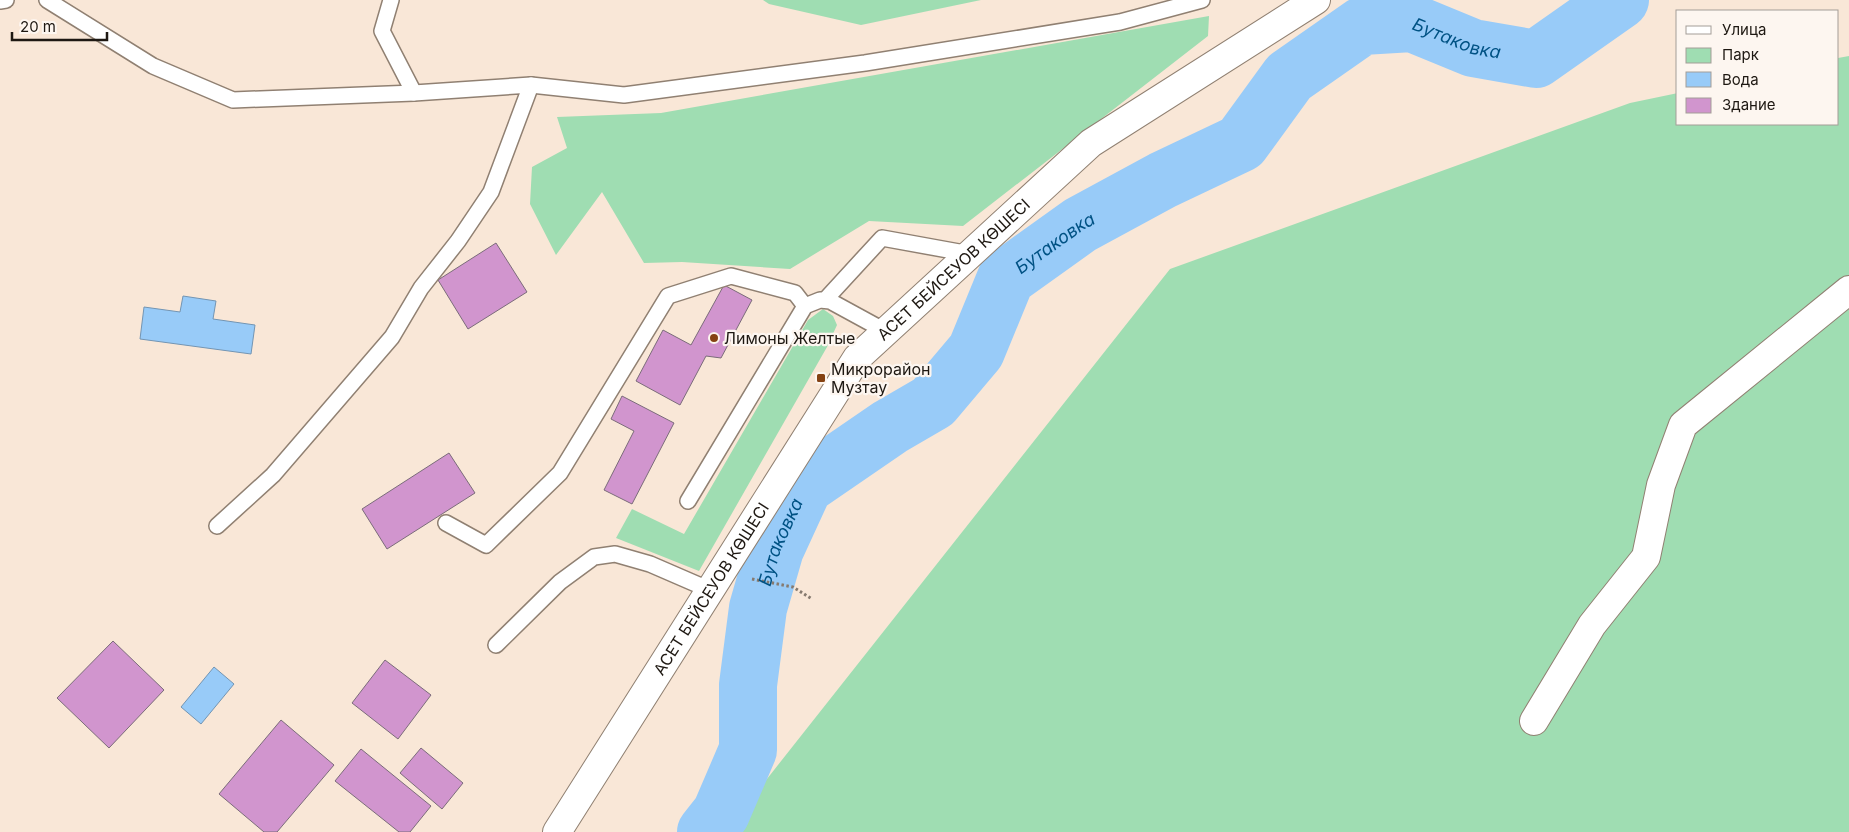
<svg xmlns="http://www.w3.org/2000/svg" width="1849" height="832" font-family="Inter,sans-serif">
<rect width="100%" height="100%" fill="#f9e7d7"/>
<!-- green -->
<g fill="#9fddb2">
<polygon points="763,0 981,0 861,25 769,4"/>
<polygon points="1209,16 1208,36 963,226 869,221 790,269 682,262 644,263 602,192 556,255 530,204 532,167 567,148 557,117 661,113"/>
<polygon points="1849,56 1849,832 725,832 1170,269 1630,103 1678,93 1678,124 1838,124 1838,58"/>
<polygon points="823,309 833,316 837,325 827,347 699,571 616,538 632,509 684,534 808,320"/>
</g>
<!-- water -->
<g fill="#98cbf8" stroke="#7395b3">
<polygon points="183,296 216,301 213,319 255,325 251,354 140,339 144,307 180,312"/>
<polygon points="214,667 234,684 201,724 181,707"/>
</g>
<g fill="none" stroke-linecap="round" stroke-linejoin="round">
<!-- river -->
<path stroke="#98cbf8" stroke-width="58" id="s1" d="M706,832L721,813L748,750V685L758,608L775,549L804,486L890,427L933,402L976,351L1006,278L1080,225L1163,180L1241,143L1289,77L1362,26L1412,23L1473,48L1536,59L1620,0"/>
</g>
<!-- building -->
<g fill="#d195ce" stroke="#7b6c7a">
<polygon points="496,243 527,292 468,329 438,280"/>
<polygon points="724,285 752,300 721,358 706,356 680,405 636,381 663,330 691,345"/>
<polygon points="622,396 674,423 632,504 604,490 634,431 611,419"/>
<polygon points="449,453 475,493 387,549 362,509"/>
<polygon points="113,641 164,690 109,748 57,698"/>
<polygon points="385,660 431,695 398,739 352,703"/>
<polygon points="281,720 334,765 277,832 264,832 219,794"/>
<polygon points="421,748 463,783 442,809 400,773"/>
<polygon points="361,749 431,806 410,832 399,832 335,781"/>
</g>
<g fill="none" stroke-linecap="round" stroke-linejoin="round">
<!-- lane casing -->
<g stroke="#908072" stroke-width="18">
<g id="lane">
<polyline points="47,0 153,66 233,100 414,93"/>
<polyline points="0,1 6,0"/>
<polyline points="531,85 624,95 865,63 1120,22 1202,0"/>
<polyline points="825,300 882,238 970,254"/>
<polyline points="688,501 805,306 820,300 830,301 885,331"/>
<polyline points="446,523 486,545 560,473 668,296 731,276 795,293 805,306"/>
<polyline points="217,526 273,475 392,337 421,288 458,241 491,192 531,85 414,93 382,31 391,0"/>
<polyline points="496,645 560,582 594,557 615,554 650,564 710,590"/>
</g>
</g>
<!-- street casing -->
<g stroke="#908072" stroke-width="30">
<polyline id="street" points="1534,721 1592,625 1646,557 1661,485 1683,425 1849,290"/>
</g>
<!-- secondary casing -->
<g stroke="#908072" stroke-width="30">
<g id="secondary">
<path id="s2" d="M557,832L857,358L1091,143L1316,0"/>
</g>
</g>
<!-- path -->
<polyline stroke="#867a6f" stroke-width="3" stroke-dasharray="2.5 2.5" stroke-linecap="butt" points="752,579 793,587 812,599"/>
<!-- lane -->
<use href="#lane" stroke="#fff" stroke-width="15"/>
<!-- street -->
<use href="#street" stroke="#fff" stroke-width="28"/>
<!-- secondary -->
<use href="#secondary" stroke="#fff" stroke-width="28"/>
</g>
<!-- markers -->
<g fill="#854213" stroke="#fdf6f0" stroke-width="2">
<circle cx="714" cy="338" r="5"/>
<rect x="816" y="373" width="10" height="10" rx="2.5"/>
</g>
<g text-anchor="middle" stroke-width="4.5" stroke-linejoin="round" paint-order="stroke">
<!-- street labels -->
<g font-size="16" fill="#1e1812" stroke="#fdf6f0">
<text dy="6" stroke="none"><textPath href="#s2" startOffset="692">АСЕТ БЕЙСЕУОВ КӨШЕСІ</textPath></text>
<text dy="6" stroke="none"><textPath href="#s2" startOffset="288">АСЕТ БЕЙСЕУОВ КӨШЕСІ</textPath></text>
</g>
<!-- poi labels -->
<g font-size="16" fill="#1e1812" stroke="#fdf6f0" text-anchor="start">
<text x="724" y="344">Лимоны Желтые</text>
<text x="831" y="375">Микрорайон<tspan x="831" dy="18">Музтау</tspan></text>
</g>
<!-- water labels -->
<g font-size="18" font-style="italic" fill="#005284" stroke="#fdf6f0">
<text dy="6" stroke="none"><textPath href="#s1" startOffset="1206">Бутаковка</textPath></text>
<text dy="6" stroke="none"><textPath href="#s1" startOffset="726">Бутаковка</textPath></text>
<text dy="6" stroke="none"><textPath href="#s1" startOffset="305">Бутаковка</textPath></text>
</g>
</g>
<!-- legend -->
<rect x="1676" y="10" width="162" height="115" fill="#fdf6f0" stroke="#a49d97"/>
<rect x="1686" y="26" width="25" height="8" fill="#ffffff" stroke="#a49d97"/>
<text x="1722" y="35" font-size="15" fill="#1e1812">Улица</text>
<rect x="1686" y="48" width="25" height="15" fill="#9fddb2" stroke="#a49d97"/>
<text x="1722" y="60" font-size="15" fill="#1e1812">Парк</text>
<rect x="1686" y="72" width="25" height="15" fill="#98cbf8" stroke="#a49d97"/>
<text x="1722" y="85" font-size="15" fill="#1e1812">Вода</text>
<rect x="1686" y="98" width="25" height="15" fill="#d195ce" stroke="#a49d97"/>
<text x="1722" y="110" font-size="15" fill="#1e1812">Здание</text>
<!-- scale -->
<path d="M12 32v8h95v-8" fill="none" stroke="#1e1812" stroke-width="2.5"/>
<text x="20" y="32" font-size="15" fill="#1e1812" stroke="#fdf6f0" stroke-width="4" paint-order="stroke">20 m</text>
</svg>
